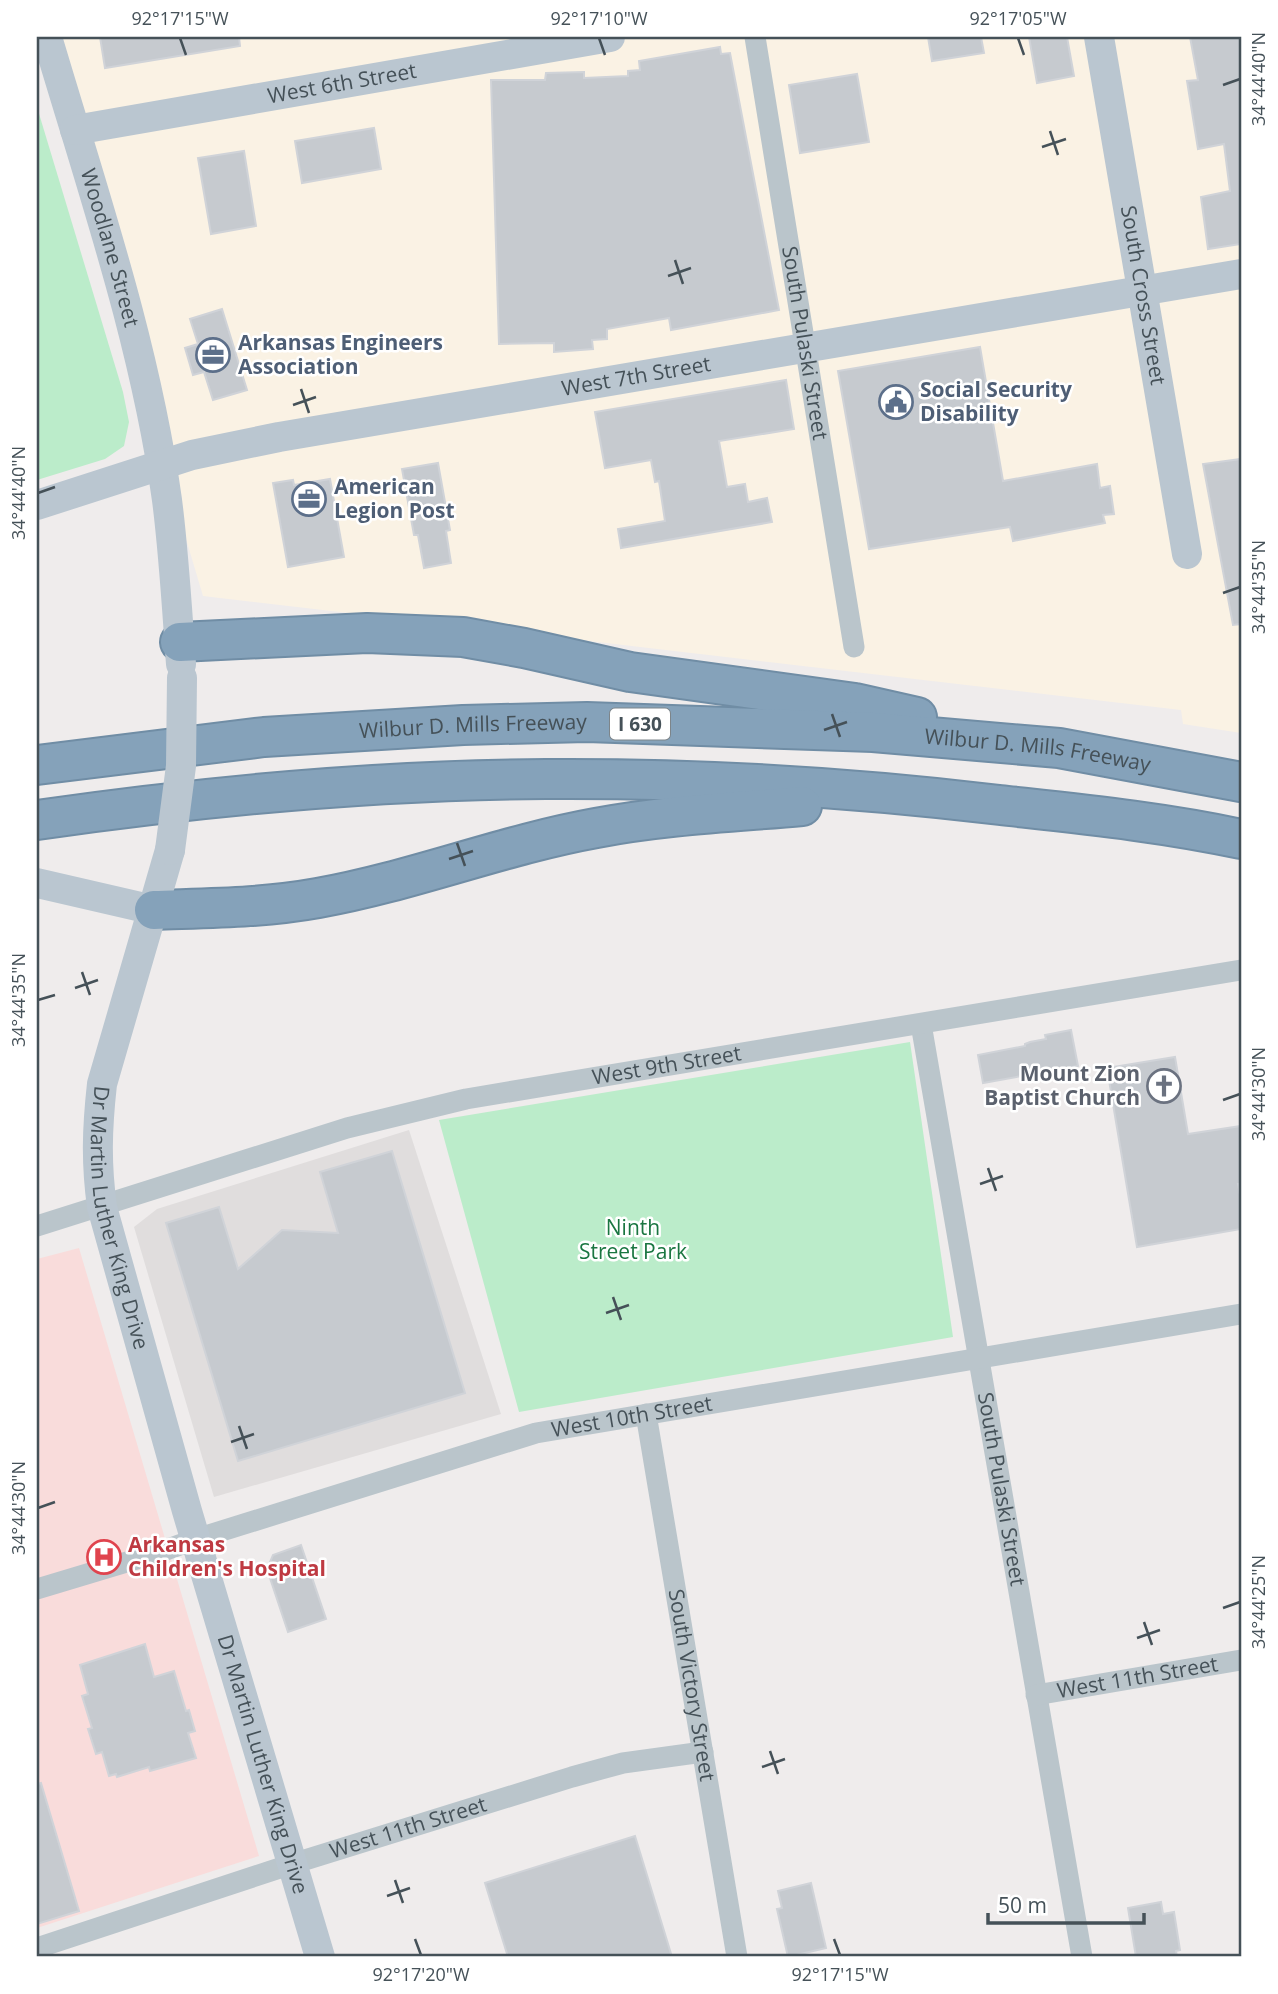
<svg xmlns="http://www.w3.org/2000/svg" width="1278" height="1994" font-family="'Open Sans',sans-serif">
<rect width="100%" height="100%" fill="#efecec"/>
<!-- commercial -->
<polygon fill="#faf2e4" points="37,37 1241,37 1241,733 1183,724 1181,710 203,596"/>
<!-- education -->
<polygon fill="#e0dddd" points="409,1130 501,1414 214,1497 134,1227 157,1209"/>
<!-- medical -->
<polygon fill="#f9dcdb" points="79,1248 259,1856 37,1928 37,1259"/>
<!-- green -->
<g fill="#bbecca">
<polygon points="37,107 123,392 129,422 124,446 105,459 37,480"/>
<polygon points="910,1042 953,1337 519,1412 439,1120"/>
</g>
<!-- building -->
<g fill="#c6cacf" stroke="#d0d3d8" stroke-width="2">
<polygon points="100,37 239,37 240,46 105,68"/>
<polygon points="928,37 981,37 984,53 932,61"/>
<polygon points="1029,37 1067,37 1074,76 1037,83"/>
<polygon points="1190,37 1241,37 1241,244 1208,249 1201,197 1230,191 1224,144 1198,149 1187,81 1198,80"/>
<polygon points="720,47 721,54 730,53 779,310 671,330 669,318 607,329 607,339 592,340 593,349 554,352 554,343 499,344 491,80 545,80 546,73 584,72 584,78 628,76 628,71 640,70 639,61"/>
<polygon points="857,74 869,142 800,153 789,85"/>
<polygon points="374,128 381,169 302,183 295,141"/>
<polygon points="244,151 256,226 211,234 198,158"/>
<polygon points="222,309 247,390 213,400 204,372 193,375 185,348 198,344 190,319"/>
<polygon points="980,347 1003,481 1097,464 1100,488 1110,486 1114,514 1103,515 1105,523 1013,541 1010,527 869,549 838,371"/>
<polygon points="786,380 794,429 719,441 727,487 745,484 748,502 767,498 772,522 621,548 618,529 665,521 659,481 655,482 651,460 605,468 595,412"/>
<polygon points="1241,459 1241,624 1233,625 1203,464"/>
<polygon points="438,463 450,530 446,531 451,563 424,568 418,535 414,535 402,469"/>
<polygon points="330,479 344,557 288,567 273,483 293,480 294,485"/>
<polygon points="1071,1030 1078,1066 983,1083 978,1055 1025,1046 1025,1044 1030,1042 1046,1039 1045,1035"/>
<polygon points="1175,1057 1188,1134 1241,1126 1241,1184 1238,1184 1241,1200 1241,1229 1137,1247 1107,1068"/>
<polygon points="392,1151 465,1393 238,1461 166,1223 219,1207 238,1269 282,1230 338,1233 320,1172"/>
<polygon points="301,1545 326,1619 288,1632 267,1569 273,1555"/>
<polygon points="145,1644 154,1677 174,1671 186,1711 189,1710 195,1731 188,1733 196,1758 150,1771 149,1767 117,1777 116,1774 109,1776 102,1752 96,1754 88,1729 92,1728 82,1696 88,1694 80,1665"/>
<polygon points="41,1783 79,1911 37,1924 37,1784"/>
<polygon points="635,1836 672,1957 508,1957 485,1883"/>
<polygon points="811,1883 826,1948 788,1957 777,1909 782,1908 778,1891"/>
<polygon points="1161,1902 1163,1914 1174,1912 1180,1950 1176,1951 1177,1957 1136,1957 1128,1908"/>
</g>
<g fill="none" stroke-linecap="round" stroke-linejoin="round">
<!-- highway casing -->
<g stroke="#708da5" stroke-width="42">
<g id="highway">
<polyline points="180,642 367,633 463,637 524,648 630,672 855,703 917,717"/>
<path id="s13" d="M37,765L264,737L463,725L587,722L873,732L1059,748L1241,782"/>
<path d="M37,820C205,796 376,780 546,779C698,778 849,787 1000,805C1081,814 1162,822 1241,839"/>
<path d="M154,910C209,908 263,908 318,898C413,881 502,845 596,828C665,815 733,812 802,806"/>
</g>
</g>
<!-- street -->
<g stroke="#bac5cb" stroke-width="21">
<path id="s1" d="M755,37L854,647"/>
<path id="s2" d="M921,1024L1082,1957"/>
<path id="s3" d="M37,1226L347,1128L466,1099L1241,970"/>
<path id="s4" d="M646,1414L737,1957"/>
<path id="s5" d="M37,1589L160,1552L196,1539L536,1433L1241,1314"/>
<path id="s6" d="M1036,1695L1241,1660"/>
<path id="s7" d="M37,1948L292,1864L572,1777L623,1763L703,1752"/>
</g>
<!-- secondary -->
<g stroke="#bac6d0" stroke-width="30">
<path id="s8" d="M47,37C92,189 145,342 167,500C174,554 177,610 181,664"/>
<path id="s9" d="M1099,37L1187,554"/>
<path id="s10" d="M75,130L610,37"/>
<path id="s11" d="M37,505L192,455L279,437L1241,274"/>
<path id="s12" d="M170,850L102,1084C97,1129 96,1163 102,1207L187,1511L320,1957"/>
<polyline points="37,883 154,910"/>
</g>
<!-- highway -->
<use href="#highway" stroke="#85a2ba" stroke-width="38"/>
<!-- secondary-bridge -->
<polyline stroke="#bac6d0" stroke-width="30" points="170,850 181,766 182,678"/>
</g>
<!-- ticks -->
<path fill="none" stroke="#455158" stroke-width="2.5" d="M180,38L186,55M599,38L605,55M1018,38L1024,55M1223,85L1240,79M1050,131L1058,155M1042,147L1066,139M675,260L683,284M668,276L691,268M301,389L309,413M293,405L316,397M38,493L55,487M1223,593L1240,587M832,714L840,737M824,730L847,722M457,843L465,866M449,859L473,851M82,972L90,995M75,988L98,980M38,1000L55,995M1223,1100L1240,1094M988,1168L996,1191M980,1184L1003,1176M613,1297L621,1320M606,1313L629,1305M239,1426L247,1449M231,1442L254,1434M38,1508L55,1502M1223,1608L1240,1602M1144,1622L1152,1645M1137,1638L1160,1630M770,1751L778,1774M762,1767L785,1759M395,1880L403,1903M387,1896L410,1888M415,1939L421,1955M834,1939L840,1955"/>
<!-- icons -->
<defs>
<g id="office-ring" transform="scale(1.75)"><circle r="9.5" fill="#fff" stroke="#5c6f8a" stroke-width="1.5"/><path d="M-6-3h4V-5.5h4V-3h4V5H-6ZM-1-4.5V-3h2v-1.5ZM-6 0V1H6V0Z" fill="#5c6f8a"/></g>
<g id="civic-ring" transform="scale(1.75)"><circle r="9.5" fill="#fff" stroke="#5c6f8a" stroke-width="1.5"/><path d="M-.6-6.5H3V-4.5H.6V-3L4-1V1h2V6H-6V1h2V-1L-.6-3ZM-1.2 2.5V6h2.4V2.5Z" fill="#5c6f8a"/></g>
<g id="church-ring" transform="scale(1.75)"><circle r="9.5" fill="#fff" stroke="#6b7280" stroke-width="1.5"/><path d="M-1.2-6h2.4v3.5h3.3v2.4h-3.3V6h-2.4V-.1h-3.3v-2.4h3.3Z" fill="#6b7280"/></g>
<g id="hospital-ring" transform="scale(1.75)"><circle r="9.5" fill="#fff" stroke="#e0444e" stroke-width="1.5"/><path d="M-5-5h3v3.5h4V-5h3V5h-3V1.5h-4V5h-3Z" fill="#e0444e"/></g>
</defs>
<g fill-rule="evenodd">
<use href="#office-ring" x="213" y="355"/>
<use href="#civic-ring" x="896" y="402"/>
<use href="#office-ring" x="309" y="499"/>
<use href="#church-ring" x="1164" y="1086"/>
<use href="#hospital-ring" x="104" y="1557"/>
</g>
<g text-anchor="middle" stroke-width="5" stroke-linejoin="round" paint-order="stroke">
<!-- shield labels -->
<rect fill="#fff" stroke="#7d858a" stroke-width="2" x="610" y="708.5" width="60" height="31" rx="5"/>
<g font-size="19" font-weight="bold" fill="#455158">
<text x="640" y="731">I 630</text>
</g>
<!-- street labels -->
<g font-size="21" fill="#455158" stroke="#fff">
<text dy="7" stroke="none"><textPath href="#s10" startOffset="271">West 6th Street</textPath></text>
<text dy="7" stroke="none"><textPath href="#s8" startOffset="220">Woodlane Street</textPath></text>
<text dy="7" stroke="none"><textPath href="#s9" startOffset="262">South Cross Street</textPath></text>
<text dy="7" stroke="none"><textPath href="#s1" startOffset="310">South Pulaski Street</textPath></text>
<text dy="7" stroke="none"><textPath href="#s11" startOffset="614">West 7th Street</textPath></text>
<text dy="7" stroke="none"><textPath href="#s13" startOffset="438">Wilbur D. Mills Freeway</textPath></text>
<text dy="7" stroke="none"><textPath href="#s13" startOffset="1004">Wilbur D. Mills Freeway</textPath></text>
<text dy="7" stroke="none"><textPath href="#s3" startOffset="651">West 9th Street</textPath></text>
<text dy="7" stroke="none"><textPath href="#s12" startOffset="380">Dr Martin Luther King Drive</textPath></text>
<text dy="7" stroke="none"><textPath href="#s5" startOffset="620">West 10th Street</textPath></text>
<text dy="7" stroke="none"><textPath href="#s2" startOffset="472">South Pulaski Street</textPath></text>
<text dy="7" stroke="none"><textPath href="#s6" startOffset="103">West 11th Street</textPath></text>
<text dy="7" stroke="none"><textPath href="#s4" startOffset="275">South Victory Street</textPath></text>
<text dy="7" stroke="none"><textPath href="#s12" startOffset="947">Dr Martin Luther King Drive</textPath></text>
<text dy="7" stroke="none"><textPath href="#s7" startOffset="390">West 11th Street</textPath></text>
</g>
<!-- service labels -->
<g font-size="21" font-weight="bold" fill="#4e5e75" stroke="#fff" text-anchor="start">
<text x="238" y="350">Arkansas Engineers<tspan x="238" dy="24">Association</tspan></text>
<text x="920" y="397">Social Security<tspan x="920" dy="24">Disability</tspan></text>
<text x="334" y="494">American<tspan x="334" dy="24">Legion Post</tspan></text>
</g>
<!-- worship labels -->
<g font-size="21" font-weight="bold" fill="#5b616d" stroke="#fff" text-anchor="end">
<text x="1140" y="1081">Mount Zion<tspan x="1140" dy="24">Baptist Church</tspan></text>
</g>
<!-- park labels -->
<g font-size="21" fill="#1a7641" stroke="#fff">
<text x="633" y="1235">Ninth<tspan x="633" dy="24">Street Park</tspan></text>
</g>
<!-- health labels -->
<g font-size="21" font-weight="bold" fill="#be3a42" stroke="#fff" text-anchor="start">
<text x="128" y="1552">Arkansas<tspan x="128" dy="24">Children's Hospital</tspan></text>
</g>
</g>
<!-- border -->
<rect width="1278" height="1994" fill="none" stroke="#ffffff" stroke-width="77"/>
<!-- scale -->
<path d="M988 1913v10h156v-10" fill="none" stroke="#455158" stroke-width="3.5"/>
<text x="998" y="1913" font-size="21" fill="#455158" stroke="#ffffff" stroke-width="5" paint-order="stroke">50 m</text>
<rect x="38" y="38" width="1202" height="1917" fill="none" stroke="#455158" stroke-width="2.5"/>
<g font-size="18" text-anchor="middle" fill="#455158">
<text x="180" y="25">92°17'15"W</text>
<text x="599" y="25">92°17'10"W</text>
<text x="1018" y="25">92°17'05"W</text>
<text transform="translate(1259 79) rotate(-90)" y="6">34°44'40"N</text>
<text transform="translate(19 493) rotate(-90)" y="6">34°44'40"N</text>
<text transform="translate(1259 587) rotate(-90)" y="6">34°44'35"N</text>
<text transform="translate(19 1000) rotate(-90)" y="6">34°44'35"N</text>
<text transform="translate(1259 1094) rotate(-90)" y="6">34°44'30"N</text>
<text transform="translate(19 1508) rotate(-90)" y="6">34°44'30"N</text>
<text transform="translate(1259 1602) rotate(-90)" y="6">34°44'25"N</text>
<text x="421" y="1981">92°17'20"W</text>
<text x="840" y="1981">92°17'15"W</text>
</g>
</svg>
